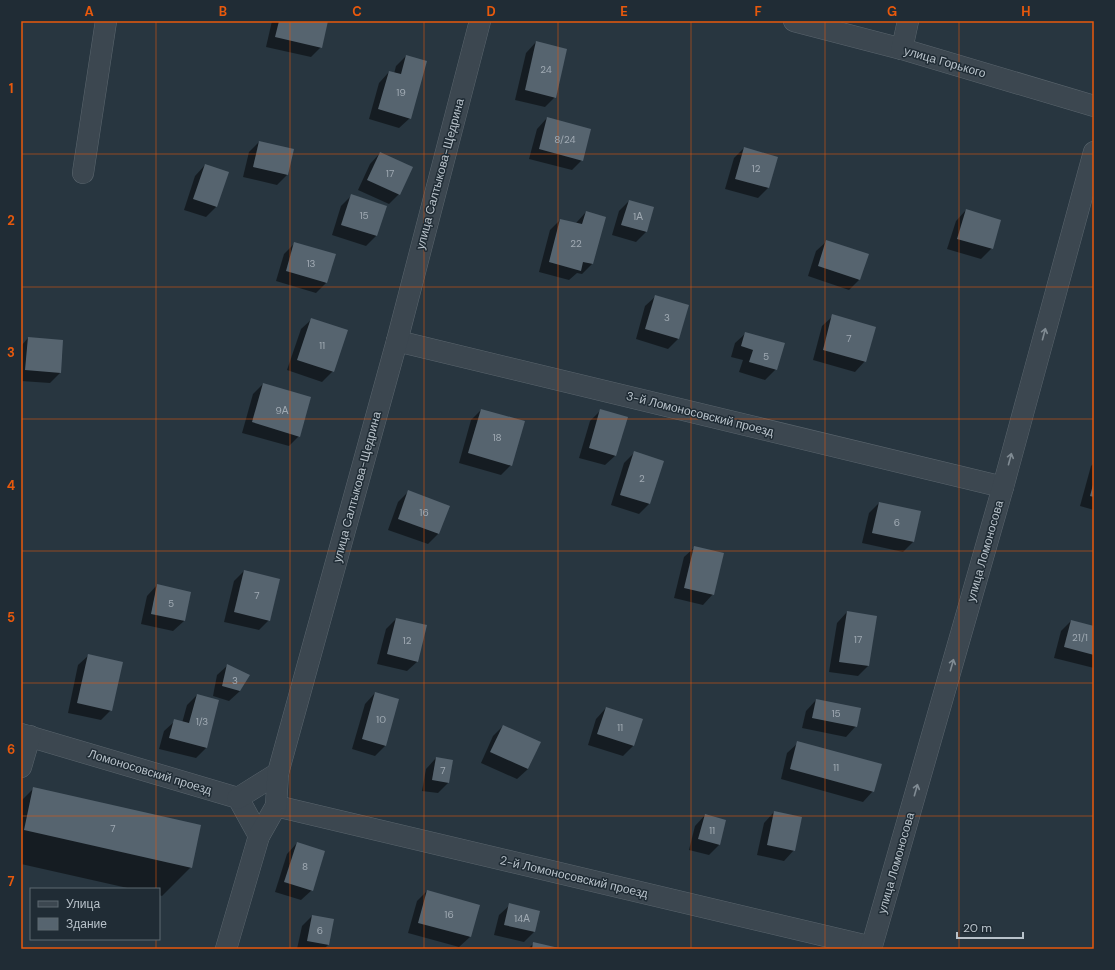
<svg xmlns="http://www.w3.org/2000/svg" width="1115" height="970" font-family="'DM Sans',sans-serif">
<rect width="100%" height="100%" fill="#283640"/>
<!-- shadow -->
<g fill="#0007">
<polygon points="272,21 327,21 321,47 311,57 266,47"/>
<polygon points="536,42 555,97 545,107 515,100 526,53"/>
<polygon points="406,56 410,118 399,128 369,119 379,83 389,72 394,74 396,66"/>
<polygon points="547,118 582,160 572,170 529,159 537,129"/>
<polygon points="259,142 287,175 277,185 243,177 249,152"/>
<polygon points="744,148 768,188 758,198 725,189 734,158"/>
<polygon points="380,153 399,194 389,204 358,190 370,164"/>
<polygon points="205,165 216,207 206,217 184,210 195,176"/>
<polygon points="352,195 386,206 376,236 366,246 332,235 341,206"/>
<polygon points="629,201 646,232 636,242 612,235 619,211"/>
<polygon points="966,210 992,248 981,259 947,249 956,221"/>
<polygon points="586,212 604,217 592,264 582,274 577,273 569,280 539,272 550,230 560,220 576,223"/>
<polygon points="827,241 859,280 849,290 808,276 816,251"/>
<polygon points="295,243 326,283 316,293 276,281 284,254"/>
<polygon points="656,296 678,339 668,349 636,339 645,306"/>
<polygon points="833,316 865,361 855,372 813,360 822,326"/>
<polygon points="312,319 333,371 322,382 287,370 301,329"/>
<polygon points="746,333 776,369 765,380 739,372 743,360 731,357 735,343"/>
<polygon points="28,338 62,341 60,373 50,383 21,381 21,346"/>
<polygon points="263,384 299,436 289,446 242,433 253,394"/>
<polygon points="481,410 511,465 501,475 459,463 471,420"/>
<polygon points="600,411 616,455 605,465 579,458 590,421"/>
<polygon points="635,452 649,504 639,514 611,505 624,463"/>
<polygon points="1094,463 1094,510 1080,506 1091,466"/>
<polygon points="408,492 448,506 438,534 428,544 388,530 398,502"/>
<polygon points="879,503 920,512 913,542 903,552 862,543 869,513"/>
<polygon points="695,547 713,594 703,605 674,598 684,557"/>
<polygon points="244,571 269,620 259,630 224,622 234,581"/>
<polygon points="157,585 190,593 184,621 173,631 141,624 147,596"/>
<polygon points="847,612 868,666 858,676 829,672 837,623"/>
<polygon points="396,619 418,661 407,671 377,664 386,629"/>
<polygon points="1071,621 1094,627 1094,668 1054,658 1061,631"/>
<polygon points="89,655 111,710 101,720 68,713 78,665"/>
<polygon points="228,665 240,691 229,701 213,696 217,675"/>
<polygon points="375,693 385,746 375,756 352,749 365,704"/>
<polygon points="197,695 206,748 196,758 159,749 164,731 175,721 182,723 187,705"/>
<polygon points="816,700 856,726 846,737 802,728 806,711"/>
<polygon points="606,708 642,720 633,746 623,756 588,745 596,719"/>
<polygon points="503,726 540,743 528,769 517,779 481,763 493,736"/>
<polygon points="798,743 873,791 863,802 781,779 787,753"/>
<polygon points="436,758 452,761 448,783 438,793 422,791 426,769"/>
<polygon points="34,788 191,867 162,896 159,895 159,889 132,889 21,864 21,801"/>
<polygon points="774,812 794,850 784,861 757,855 764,823"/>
<polygon points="705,815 725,821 719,845 709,855 689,850 695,826"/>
<polygon points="297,843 312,890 301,900 275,892 287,854"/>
<polygon points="427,891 470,937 459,947 408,933 417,901"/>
<polygon points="510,905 534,932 524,942 494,935 499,915"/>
<polygon points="312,916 333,920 328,945 324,949 297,949 302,926"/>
<polygon points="534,943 557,949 528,949"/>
</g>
<!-- building -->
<g fill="#56646f">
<polygon points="279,21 328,21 322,48 275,37"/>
<polygon points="536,41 567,49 556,98 525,90"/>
<polygon points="406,55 427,61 411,119 378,109 389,71 401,74"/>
<polygon points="547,117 591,129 583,161 539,149"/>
<polygon points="259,141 294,149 288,175 253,167"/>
<polygon points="744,147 778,157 769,188 735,179"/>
<polygon points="380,152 413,167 400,195 367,180"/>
<polygon points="205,164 229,172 217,207 193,199"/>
<polygon points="351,194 387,206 377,236 341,225"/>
<polygon points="629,200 654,207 647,232 621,225"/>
<polygon points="966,209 1001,220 993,249 957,239"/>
<polygon points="586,211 606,217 593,264 583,262 581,271 549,262 560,219 582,224"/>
<polygon points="826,240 869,254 860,280 818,266"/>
<polygon points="294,242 336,254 327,283 286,271"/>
<polygon points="655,295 689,305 679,339 645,329"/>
<polygon points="832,314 876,327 866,362 823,350"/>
<polygon points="311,318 348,330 334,372 297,360"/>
<polygon points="745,332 785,343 777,370 749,362 753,350 741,346"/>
<polygon points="28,337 63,340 61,373 25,370"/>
<polygon points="263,383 311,397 300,437 252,422"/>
<polygon points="481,409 525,421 512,466 468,453"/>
<polygon points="600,409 628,417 616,456 589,448"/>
<polygon points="634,451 664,461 650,504 620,495"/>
<polygon points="1094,481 1094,497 1090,496"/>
<polygon points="408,490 450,506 439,534 398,519"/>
<polygon points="879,502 921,511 914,542 872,533"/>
<polygon points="694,546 724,553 714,595 684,588"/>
<polygon points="244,570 280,579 270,621 234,612"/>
<polygon points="157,584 191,592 185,621 151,614"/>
<polygon points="847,611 877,616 869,666 839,662"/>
<polygon points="396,618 427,625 418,662 387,654"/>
<polygon points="1071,620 1094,626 1094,655 1064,647"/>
<polygon points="88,654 123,662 112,711 77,703"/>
<polygon points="227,664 250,675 240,691 222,686"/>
<polygon points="375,692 399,699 386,746 362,739"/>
<polygon points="197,694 219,700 207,748 169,738 174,719 189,723"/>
<polygon points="816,699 861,708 857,727 812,718"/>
<polygon points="606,707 643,719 634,746 597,734"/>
<polygon points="503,725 541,742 528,769 490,752"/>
<polygon points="797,741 882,764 874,792 790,769"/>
<polygon points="436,757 453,760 449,783 432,780"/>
<polygon points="33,787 201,825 192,868 24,830"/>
<polygon points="774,811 802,817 795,851 767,845"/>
<polygon points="705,814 726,820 720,845 698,839"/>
<polygon points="297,842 325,851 313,891 284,882"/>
<polygon points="427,890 480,905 471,937 418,923"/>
<polygon points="509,903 540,911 535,932 504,925"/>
<polygon points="312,915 334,919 329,945 307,941"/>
<polygon points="533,942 559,948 559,949 532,949"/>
</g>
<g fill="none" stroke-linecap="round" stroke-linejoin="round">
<!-- street casing -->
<g stroke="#5a656d" stroke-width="22">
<g id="street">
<polyline points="794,21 902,49 1094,106"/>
<polyline points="902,49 908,21"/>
<polyline points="83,173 106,21"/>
<polyline points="397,341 1003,487"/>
<polyline points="21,734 238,798 259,836"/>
<polyline points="21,767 30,736"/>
<polyline points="238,798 278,773"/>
<polyline points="276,806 872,947"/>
<polyline points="226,949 259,836 276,806 278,773 397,341 480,21"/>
<polyline points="871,949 1003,487 1094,152"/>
</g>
</g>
<!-- street -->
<use href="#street" stroke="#3c4750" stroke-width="21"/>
</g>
<!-- one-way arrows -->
<defs><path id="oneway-shaft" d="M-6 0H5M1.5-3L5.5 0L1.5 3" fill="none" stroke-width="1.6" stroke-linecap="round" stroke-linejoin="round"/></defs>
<g stroke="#808b93">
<use href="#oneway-shaft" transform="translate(1044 334) rotate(-75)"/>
<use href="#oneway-shaft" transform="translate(1010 459) rotate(-75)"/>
<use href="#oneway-shaft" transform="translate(952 665) rotate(-74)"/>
<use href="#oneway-shaft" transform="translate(916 790) rotate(-74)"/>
</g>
<!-- grid -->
<path fill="none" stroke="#e8590c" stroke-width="1" stroke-opacity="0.55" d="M156,21V889M290,21V949M424,21V949M558,21V949M691,21V949M825,21V949M959,21V949M21,154H1094M21,287H1094M21,419H1094M21,551H1094M21,683H1094M21,816H1094M156,939V949"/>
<g text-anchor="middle" stroke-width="3" stroke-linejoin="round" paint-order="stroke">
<!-- number labels -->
<g font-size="10" fill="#a0aab3">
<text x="546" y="73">24</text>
<text x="401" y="96">19</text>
<text x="565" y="143">8/24</text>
<text x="756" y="172">12</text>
<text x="390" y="177">17</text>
<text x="364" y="219">15</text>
<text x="638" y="220">1А</text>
<text x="576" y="247">22</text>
<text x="311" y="267">13</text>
<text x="667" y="321">3</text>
<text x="849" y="342">7</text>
<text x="322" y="349">11</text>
<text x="766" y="360">5</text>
<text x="282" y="414">9А</text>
<text x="497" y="441">18</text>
<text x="642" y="482">2</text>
<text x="424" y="516">16</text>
<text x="897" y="526">6</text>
<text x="257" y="599">7</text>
<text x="171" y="607">5</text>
<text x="1080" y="641">21/1</text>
<text x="858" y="643">17</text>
<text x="407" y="644">12</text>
<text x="235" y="684">3</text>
<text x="836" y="717">15</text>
<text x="381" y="723">10</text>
<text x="202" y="725">1/3</text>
<text x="620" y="731">11</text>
<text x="836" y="771">11</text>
<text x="443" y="774">7</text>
<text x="113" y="832">7</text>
<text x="712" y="834">11</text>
<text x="305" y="870">8</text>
<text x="449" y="918">16</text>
<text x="522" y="922">14А</text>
<text x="320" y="934">6</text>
</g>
<!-- street labels -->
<g font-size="12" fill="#b8c2ca" stroke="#202c35">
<text transform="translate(945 62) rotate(16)" y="4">улица Горького</text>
<text transform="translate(440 174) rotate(-75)" y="4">улица Салтыкова-Щедрина</text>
<text transform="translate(700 414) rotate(14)" y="4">3-й Ломоносовский проезд</text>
<text transform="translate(357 487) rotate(-75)" y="4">улица Салтыкова-Щедрина</text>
<text transform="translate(985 551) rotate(-74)" y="4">улица Ломоносова</text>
<text transform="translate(150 772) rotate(17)" y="4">Ломоносовский проезд</text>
<text transform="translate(896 863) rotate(-74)" y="4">улица Ломоносова</text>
<text transform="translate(574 877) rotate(13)" y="4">2-й Ломоносовский проезд</text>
</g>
</g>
<!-- border -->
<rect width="1115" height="970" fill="none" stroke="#202c35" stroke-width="44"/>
<!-- legend -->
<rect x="30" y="888" width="130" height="52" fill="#202c35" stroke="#5d6871"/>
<rect x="38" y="901" width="20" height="6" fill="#3c4750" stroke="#5d6871"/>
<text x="66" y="908" font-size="12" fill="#b8c2ca">Улица</text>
<rect x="38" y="918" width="20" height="12" fill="#56646f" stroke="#5d6871"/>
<text x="66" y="928" font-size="12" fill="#b8c2ca">Здание</text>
<!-- scale -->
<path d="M957 932v6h66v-6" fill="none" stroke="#b8c2ca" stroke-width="2"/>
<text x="963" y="932" font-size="12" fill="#b8c2ca" stroke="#202c35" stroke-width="3" paint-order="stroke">20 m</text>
<rect x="22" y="22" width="1071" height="926" fill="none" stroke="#e8590c" stroke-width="1.5"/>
<g font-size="13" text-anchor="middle" font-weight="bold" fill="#e8590c">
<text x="89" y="16">A</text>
<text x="223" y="16">B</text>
<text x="357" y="16">C</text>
<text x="491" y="16">D</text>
<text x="624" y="16">E</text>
<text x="758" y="16">F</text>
<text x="892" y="16">G</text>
<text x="1026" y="16">H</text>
<text x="11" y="93">1</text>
<text x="11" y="225">2</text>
<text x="11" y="357">3</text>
<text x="11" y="490">4</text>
<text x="11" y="622">5</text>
<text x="11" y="754">6</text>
<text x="11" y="886">7</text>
</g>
</svg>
